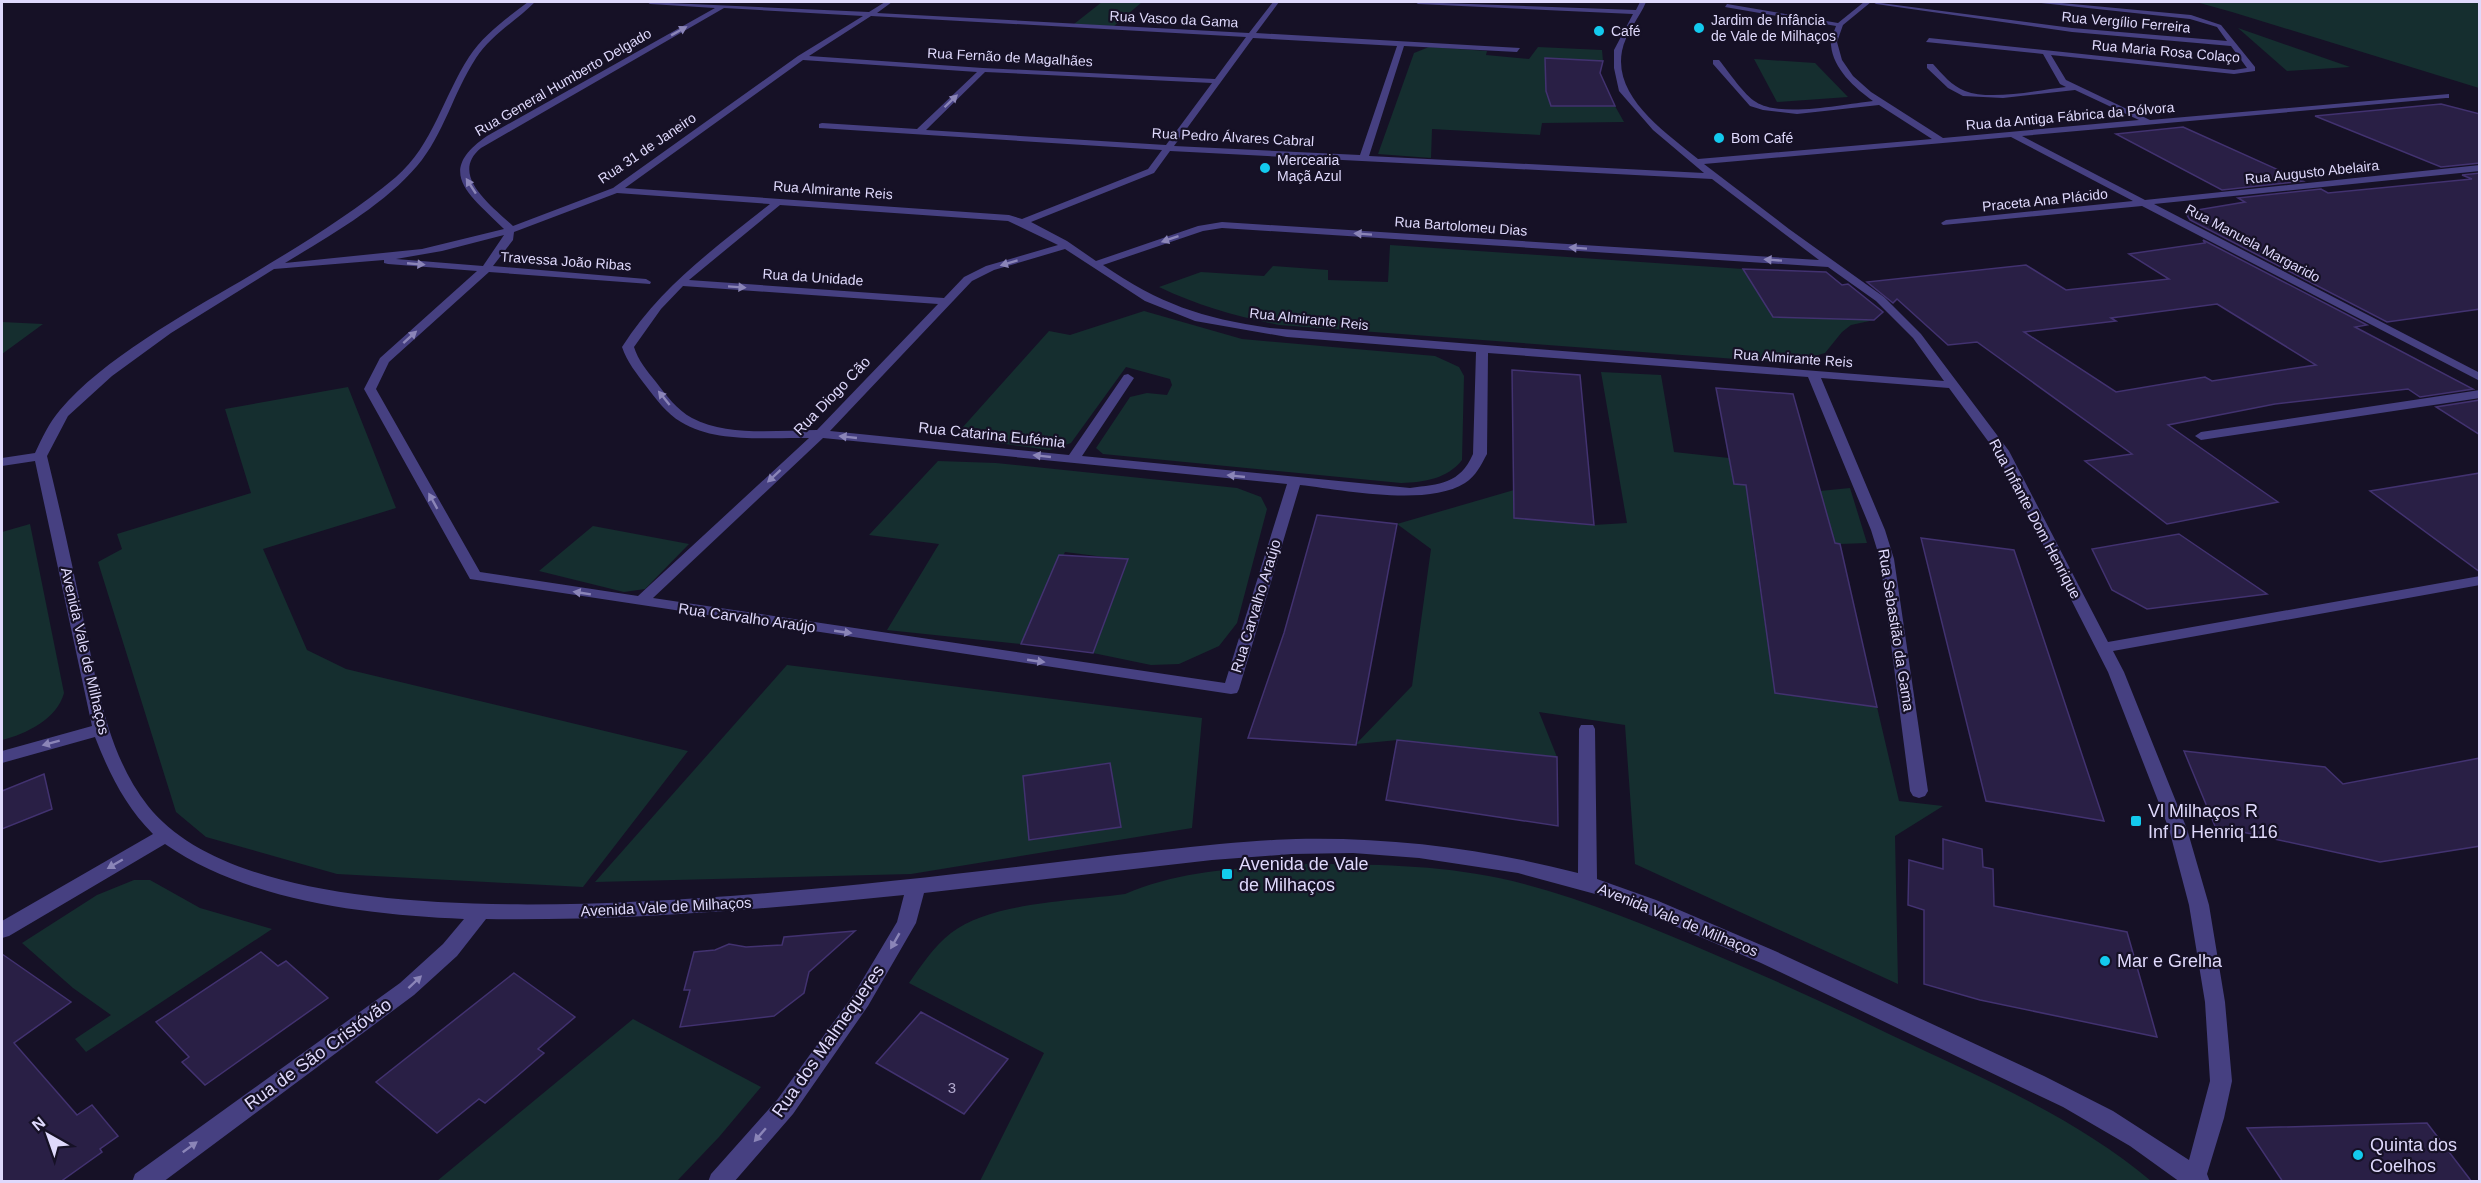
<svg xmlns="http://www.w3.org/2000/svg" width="2481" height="1183" font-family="Arial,sans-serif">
<rect width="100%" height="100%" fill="#161126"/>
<!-- green -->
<g fill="#152e2f">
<polygon points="1102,2 1142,2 1114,26 1074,24"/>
<polygon points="2196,2 2479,2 2479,88 2232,12"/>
<polygon points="2238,28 2350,67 2287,71"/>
<polygon points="1429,47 1487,51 1486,55 1529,59 1538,47 1602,50 1603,61 1546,58 1546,68 1600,73 1609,92 1546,93 1551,106 1615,106 1624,122 1542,123 1540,135 1432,129 1431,158 1378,154 1414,53"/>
<polygon points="1754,59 1815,63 1848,97 1777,102"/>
<path d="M1390,245L1743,269L1774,317L1874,320L1851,325L1842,332L1825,353L1790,363L1279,325C1235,316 1199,306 1159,287L1201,272L1264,276L1273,266L1328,270V280L1388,282Z"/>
<path d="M1144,311L1242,339L1435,356L1459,367L1464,376L1462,460C1447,479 1425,482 1401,483L1103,454L1096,448L1130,397L1147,393L1167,395L1172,385L1170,379L1126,367L1071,443L1050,450L954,437L1049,331L1070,335Z"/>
<polygon points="2,322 43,324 2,354"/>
<polygon points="1601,372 1661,375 1674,452 1729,458 1734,484 1820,491 1850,488 1867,543 1840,544 1752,535 1775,693 1877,707 1899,801 1943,806 1895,836 1898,984 1635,864 1625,725 1539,712 1557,757 1398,740 1356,744 1412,686 1431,549 1397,524 1514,490 1515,518 1594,525 1627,523"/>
<polygon points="348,387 396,508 263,549 307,650 346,669 688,751 583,887 337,874 206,837 176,812 98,562 122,549 117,534 251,493 225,409"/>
<polygon points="938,461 996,463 1237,488 1261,497 1267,509 1237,623 1219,646 1179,664 1151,665 1093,653 1128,560 1065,552 1021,644 887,630 939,544 869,535"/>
<path d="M30,524L64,693C57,719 26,734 2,740V532Z"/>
<polygon points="593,526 689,544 645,589 624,592 539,571"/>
<polygon points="787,665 1202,718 1192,828 911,874 595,882"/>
<path d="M1307,864C1371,864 1437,865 1499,878C1572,894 1643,924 1711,953C1772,979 1832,1006 1891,1035C1980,1077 2075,1117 2151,1181H980L1044,1053L909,983C921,966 934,946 951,933C991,902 1074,901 1125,894C1182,869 1246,868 1307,864Z"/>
<polygon points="134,880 150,880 200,908 272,929 86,1052 75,1039 111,1015 73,988 22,943 97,895"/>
<polygon points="633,1019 761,1087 719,1137 677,1181 437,1181"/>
</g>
<!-- building -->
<g fill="#291f45" stroke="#423270" stroke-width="1.5" fill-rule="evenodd">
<polygon points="1545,58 1603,61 1600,73 1615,106 1551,106 1546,91"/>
<polygon points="2441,104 2480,114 2480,163 2441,167 2315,116"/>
<polygon points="2183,127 2303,181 2222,190 2116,134"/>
<polygon points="2480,173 2480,309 2387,322 2190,220 2185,212 2245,202 2238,198 2321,189 2328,193 2472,179 2462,175"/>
<path d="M2203,240L2367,325L2355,327L2473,389L2420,397L2408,389L2275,404L2168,425L2278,502L2167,524L2085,461L2132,454L1977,342L1948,345L1897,299L1893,303L1867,282L2026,265L2066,290L2169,279L2129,254L2205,243ZM2217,304L2316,365L2212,381L2205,377L2116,392L2024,332L2116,321L2111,318Z"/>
<polygon points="1743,269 1826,272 1842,285 1848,284 1883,312 1874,320 1773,317"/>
<polygon points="1512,370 1580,375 1594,525 1514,518"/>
<polygon points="1716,388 1793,394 1835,543 1840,544 1877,707 1775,693 1746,485 1734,484"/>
<polygon points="2480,400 2480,435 2436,407"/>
<polygon points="2480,473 2480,572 2370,491"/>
<polygon points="1317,515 1397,524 1356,745 1248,738 1284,633"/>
<polygon points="2179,534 2267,594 2147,609 2112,590 2092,549"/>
<polygon points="1921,538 2014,550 2104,821 1986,801"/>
<polygon points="1059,555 1128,559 1093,653 1021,644"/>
<polygon points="1397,740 1557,757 1558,826 1386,800"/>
<polygon points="2184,751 2325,767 2343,784 2480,758 2480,846 2380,862 2215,826"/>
<polygon points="1110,763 1121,827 1029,840 1023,776"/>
<polygon points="44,774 52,809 2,829 2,791"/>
<polygon points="1943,839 1982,849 1983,867 1993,869 1994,906 2127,932 2157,1037 1980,1000 1924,984 1924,910 1908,905 1909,860 1943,869"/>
<polygon points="855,931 809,972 804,993 774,1016 680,1027 690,990 684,990 694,952 715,950 729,944 746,947 782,945 784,937"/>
<polygon points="261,952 278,966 286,961 328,998 205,1085 182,1062 189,1057 156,1022"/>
<polygon points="2,954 71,1002 14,1043 77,1115 92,1105 118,1136 100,1149 102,1152 60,1182 2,1182"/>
<polygon points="514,973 575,1017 538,1049 544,1053 515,1078 485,1103 479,1099 437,1133 376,1082"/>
<polygon points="921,1012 1008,1059 964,1114 876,1063"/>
<polygon points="2427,1123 2472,1182 2283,1182 2247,1128"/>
</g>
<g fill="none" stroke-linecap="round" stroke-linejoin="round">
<!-- minor -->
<g fill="#464081" fill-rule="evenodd">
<path d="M528,2H535C516,21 491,35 476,58C453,93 444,134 417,166C384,205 328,237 285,263L422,249L504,229C472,196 433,173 487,136L715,8L650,4L647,2L869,12L885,2H892L877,13L1249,33L1273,2H1279L1256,33L1520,48L1517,52L1404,46L1369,156L1704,173L1653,130L1619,91L1614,68V50L1633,14L1418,4L1415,2L1636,10L1640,2H1646C1640,17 1625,34 1622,51C1613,98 1667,133 1698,159L1932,139L1879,105L1797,114L1763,110L1750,106L1713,64V60H1719C1729,72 1744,95 1756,102C1780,118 1845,104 1873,101C1855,88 1833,69 1831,45C1830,39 1834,32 1836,26L1725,7L1727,4L1838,23L1864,2H1871L1843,25L1837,42L1842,60L1853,76L1871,92L1943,138L2139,120L2075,90L2003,98L1963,96L1948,88L1927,68V64H1933C1942,74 1952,86 1965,91C1991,101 2038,90 2066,87L2060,84L2043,54L1926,42L1929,38L2234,70L2247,68L2231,46L2072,32L1876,4L1873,2L2072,28L2227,41L2217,27L2190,19L2032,2H2051L2191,15L2221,25L2255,67V71L2234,74L2051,55L2066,80L2150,120L2449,94V98H2446L2022,136L2145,200L2480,165V171L2154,204L2480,373V381L2142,206L1943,225L1941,223L1946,220L2133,201L2011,137L1704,164L1789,229L1884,297L1921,334L2009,451L2108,642L2480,576V585L2113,651L2124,672L2187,829L2209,905L2225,1002L2232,1081L2224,1118L2207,1174L2210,1182H2180L2130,1146L2063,1107L1761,963L1610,898L1518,873L1419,858L1353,853L1292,854L1212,860L924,893L916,923L868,1006L793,1114L734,1182H708L711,1174L777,1100L854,994L897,922L904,895C765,909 626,921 486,919L457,956L414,995L163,1182H132L135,1174L400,983L443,944L464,919C366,915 247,901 165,844L9,936L2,938V921L153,834C125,806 109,773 95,737L2,763V751L92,726L35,461L2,466V458L35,453C42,438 49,423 60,410C102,360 184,314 241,281C294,249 348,217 396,177C433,145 443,97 469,57C484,34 507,18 528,2ZM724,8L863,16L798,56L613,188L513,226C493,207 448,175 481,148ZM871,16L1246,37L1215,79L983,68L809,56ZM1253,38L1397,46L1360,155L1174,146ZM803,60L977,72L917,129L822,123L819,124V128L1162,150L1148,169L1022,219L1009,215L625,188ZM985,72L1212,83L1166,145L926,130ZM1170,151L1712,179L1819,260L1222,222L1198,226L1096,261L1067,241L1031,222L1154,173ZM617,193L770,204C715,248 660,287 622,347C627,362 637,374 646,386C656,399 667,414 681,422C717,444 769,437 809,438L638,596L480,572L376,389L389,362L489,272L650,284L651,282L646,279L493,266L513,240L514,232ZM780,205L1008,221L1058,245L986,266L964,277L944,298L689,280ZM1222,228L1828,267L1876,301L1913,338L1944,381L1270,328C1201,318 1160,304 1103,265L1203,231ZM504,235L483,266L396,259L442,251ZM1065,249L1145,301L1195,321L1287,337L1476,352L1473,454C1460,484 1440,484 1410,488L1082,456L1134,378L1128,374L1124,375L1069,455L830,431L972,281L994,270ZM384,260V263L388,264L477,271L380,358L364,389L470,579L1231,694L1237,693L1239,689L1300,485C1344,490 1427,507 1465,483C1476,476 1481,465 1487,454L1488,353L1808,377L1871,530L1880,559L1910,791L1913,796L1919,798L1925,796L1928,791L1894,559L1885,530L1821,378L1949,388L1996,452L2108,672L2169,829L2189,905L2205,1002L2210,1081L2189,1160L2113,1111L2044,1076L1775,951L1656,900L1597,879L1595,729L1593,725H1581L1579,729L1578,873C1485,849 1392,837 1296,839C1059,846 304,1002 148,806C106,753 97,681 83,617C72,563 60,509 47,456L68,416L112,376L171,333L274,269ZM683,286L938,304L817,430C778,430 728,437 692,418C677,410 666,395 656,382C647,371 638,360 634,347L661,309ZM823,438L1287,484L1225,683L653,598Z"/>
<polygon points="2480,390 2480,398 2201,440 2195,436 2201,432"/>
</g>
</g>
<!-- one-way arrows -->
<defs><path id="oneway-solid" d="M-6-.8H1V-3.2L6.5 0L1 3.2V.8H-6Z" transform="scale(1.5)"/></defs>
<g fill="#8b85b8">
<use href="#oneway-solid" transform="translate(679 31) rotate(-29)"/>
<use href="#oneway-solid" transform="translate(951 101) rotate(-44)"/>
<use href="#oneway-solid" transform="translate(471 186) rotate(-123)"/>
<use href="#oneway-solid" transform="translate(1363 234) rotate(-176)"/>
<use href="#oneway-solid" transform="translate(1170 239) rotate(161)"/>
<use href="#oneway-solid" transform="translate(1578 248) rotate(-176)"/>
<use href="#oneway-solid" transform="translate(1773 260) rotate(-176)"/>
<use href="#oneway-solid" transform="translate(1009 263) rotate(163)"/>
<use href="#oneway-solid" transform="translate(416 264) rotate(5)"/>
<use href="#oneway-solid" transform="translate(737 287) rotate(4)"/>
<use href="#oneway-solid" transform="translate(410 337) rotate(-42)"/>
<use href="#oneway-solid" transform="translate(664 398) rotate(-129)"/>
<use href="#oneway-solid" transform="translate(848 437) rotate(-174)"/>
<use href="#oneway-solid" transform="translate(1042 456) rotate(-174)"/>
<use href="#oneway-solid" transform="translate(774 476) rotate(137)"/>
<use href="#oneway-solid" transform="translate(1236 476) rotate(-174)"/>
<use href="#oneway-solid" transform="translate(433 501) rotate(-119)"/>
<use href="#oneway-solid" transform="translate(582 593) rotate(-171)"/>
<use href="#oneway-solid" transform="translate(843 632) rotate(8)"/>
<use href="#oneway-solid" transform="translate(1036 661) rotate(8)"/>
<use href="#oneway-solid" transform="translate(51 743) rotate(165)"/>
<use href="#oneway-solid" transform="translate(115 864) rotate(150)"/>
<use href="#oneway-solid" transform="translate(895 941) rotate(120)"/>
<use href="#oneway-solid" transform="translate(415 982) rotate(-43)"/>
<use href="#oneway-solid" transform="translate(760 1135) rotate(131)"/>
<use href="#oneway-solid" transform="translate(190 1147) rotate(-36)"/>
</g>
<!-- markers -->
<g fill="#13caee" stroke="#161126" stroke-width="2">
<circle cx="1699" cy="28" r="6"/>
<circle cx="1599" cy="31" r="6"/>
<circle cx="1719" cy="138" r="6"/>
<circle cx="1265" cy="168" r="6"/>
<rect x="2130" y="815" width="12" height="12" rx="3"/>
<rect x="1221" y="868" width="12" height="12" rx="3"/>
<circle cx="2105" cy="961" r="6"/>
<circle cx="2358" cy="1155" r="6"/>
</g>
<g text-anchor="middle" stroke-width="4.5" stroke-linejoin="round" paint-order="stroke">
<!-- far-street labels -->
<g font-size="14" fill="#dfd9fc" stroke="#161126">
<text transform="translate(1174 19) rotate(3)" y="5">Rua Vasco da Gama</text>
<text transform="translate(2126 22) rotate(5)" y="5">Rua Vergílio Ferreira</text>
<text transform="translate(2166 51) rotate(5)" y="5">Rua Maria Rosa Colaço</text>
<text transform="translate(1010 57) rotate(3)" y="5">Rua Fernão de Magalhães</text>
<text transform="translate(563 82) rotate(-30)" y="5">Rua General Humberto Delgado</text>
<text transform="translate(2070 116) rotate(-5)" y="5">Rua da Antiga Fábrica da Pólvora</text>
<text transform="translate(1233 137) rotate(3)" y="5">Rua Pedro Álvares Cabral</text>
<text transform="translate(647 148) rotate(-34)" y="5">Rua 31 de Janeiro</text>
<text transform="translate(2312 172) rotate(-6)" y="5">Rua Augusto Abelaira</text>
<text transform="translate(833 190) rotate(4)" y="5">Rua Almirante Reis</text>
<text transform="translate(2045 200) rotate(-6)" y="5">Praceta Ana Plácido</text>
<text transform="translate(1461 226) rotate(4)" y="5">Rua Bartolomeu Dias</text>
<text transform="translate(2253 243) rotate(28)" y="5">Rua Manuela Margarido</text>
<text transform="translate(566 261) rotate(4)" y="5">Travessa João Ribas</text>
<text transform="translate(813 277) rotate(4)" y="5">Rua da Unidade</text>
<text transform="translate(1309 319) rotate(6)" y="5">Rua Almirante Reis</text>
<text transform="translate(1793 358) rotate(4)" y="5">Rua Almirante Reis</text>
</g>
<!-- far-poi labels -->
<g font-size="14" fill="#dfd9fc" stroke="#161126" text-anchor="start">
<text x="1711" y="25">Jardim de Infância<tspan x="1711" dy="16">de Vale de Milhaços</tspan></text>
<text x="1611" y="36">Café</text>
<text x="1731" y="143">Bom Café</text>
<text x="1277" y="165">Mercearia<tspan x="1277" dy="16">Maçã Azul</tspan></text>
</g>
<!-- street labels -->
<g font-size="15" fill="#dfd9fc" stroke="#161126">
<text transform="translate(832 396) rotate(-46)" y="5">Rua Diogo Cão</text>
<text transform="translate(992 435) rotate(6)" y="5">Rua Catarina Eufémia</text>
<text transform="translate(2035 519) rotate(62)" y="5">Rua Infante Dom Henrique</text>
<text transform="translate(1256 606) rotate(-73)" y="5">Rua Carvalho Araújo</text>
<text transform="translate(747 618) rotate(8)" y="5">Rua Carvalho Araújo</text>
<text transform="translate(1896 630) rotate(81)" y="5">Rua Sebastião da Gama</text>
<text transform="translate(85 651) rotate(77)" y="5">Avenida Vale de Milhaços</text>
<text transform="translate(666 907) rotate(-3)" y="5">Avenida Vale de Milhaços</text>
<text transform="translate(1678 920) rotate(22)" y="5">Avenida Vale de Milhaços</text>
</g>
<!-- near-number labels -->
<g font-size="15" fill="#b2aace">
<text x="952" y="1093">3</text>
</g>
<!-- near-poi labels -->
<g font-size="18" fill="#dfd9fc" stroke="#161126" text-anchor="start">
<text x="2148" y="817">Vl Milhaços R<tspan x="2148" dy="21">Inf D Henriq 116</tspan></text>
<text x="1239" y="870">Avenida de Vale<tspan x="1239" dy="21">de Milhaços</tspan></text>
<text x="2117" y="967">Mar e Grelha</text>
<text x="2370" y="1151">Quinta dos<tspan x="2370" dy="21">Coelhos</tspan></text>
</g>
<!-- near-street labels -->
<g font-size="18" fill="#dfd9fc" stroke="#161126">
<text transform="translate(828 1041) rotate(-55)" y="6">Rua dos Malmequeres</text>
<text transform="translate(318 1054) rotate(-36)" y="6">Rua de São Cristóvão</text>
</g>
</g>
<!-- border -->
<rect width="2481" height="1183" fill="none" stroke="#dfd9fc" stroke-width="6"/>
<!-- north arrow -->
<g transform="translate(48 1135) rotate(320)" stroke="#161126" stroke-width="4.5" paint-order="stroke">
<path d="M0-4.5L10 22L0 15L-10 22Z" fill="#dfd9fc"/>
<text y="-9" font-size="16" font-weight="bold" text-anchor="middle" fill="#dfd9fc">N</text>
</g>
</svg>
